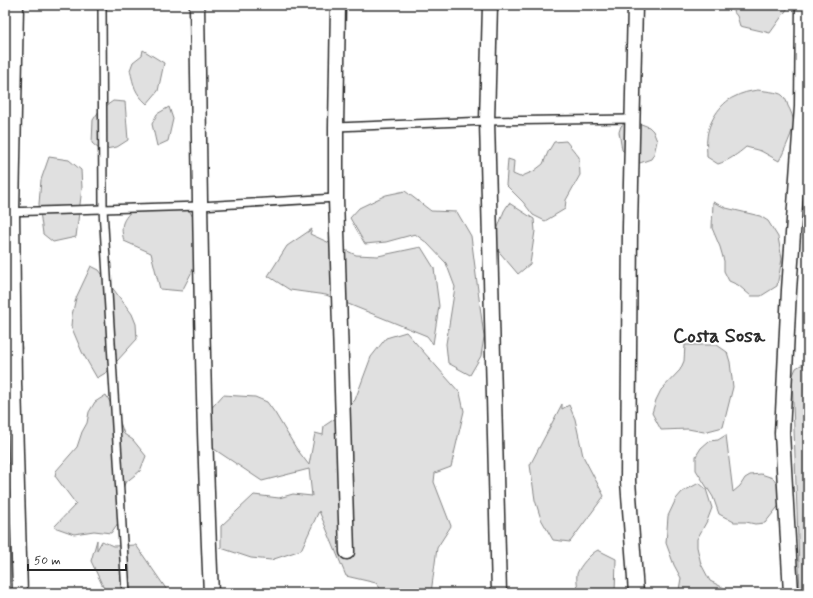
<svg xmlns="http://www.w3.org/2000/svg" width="813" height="598" font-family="Mynerve,sans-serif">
<rect width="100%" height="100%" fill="#fff"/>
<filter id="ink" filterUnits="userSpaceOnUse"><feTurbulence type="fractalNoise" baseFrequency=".025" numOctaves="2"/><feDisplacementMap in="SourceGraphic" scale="8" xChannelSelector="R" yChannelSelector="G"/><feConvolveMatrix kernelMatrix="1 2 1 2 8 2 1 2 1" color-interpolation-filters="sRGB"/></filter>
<g filter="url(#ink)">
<!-- green -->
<g fill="#e0e0e0" stroke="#868686">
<polygon points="5,5 10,5 11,64 5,79"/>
<polygon points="728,5 790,5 770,33 740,26 737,16"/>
<path d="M143,50L164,63L158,91L147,104C134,92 134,86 130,70L133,62L142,55Z"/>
<path d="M758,90C763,91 779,92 782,95C785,97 787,102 788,106C791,111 793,117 794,123C794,129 783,154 779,161L761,151L746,147C738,154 728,161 718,164L707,157C707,151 706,144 707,138C708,123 720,103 734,97C741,93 750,91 758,90Z"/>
<polygon points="113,101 125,102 128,140 117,147 100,150 92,143 93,120 99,111"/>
<polygon points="169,107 173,119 168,141 157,146 152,124 157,114"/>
<polygon points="625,116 636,122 649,127 653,131 657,141 654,154 651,159 637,164 622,150 619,132 621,126 629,120"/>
<polygon points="566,141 579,157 580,175 566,200 565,209 545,221 533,215 523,202 506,185 508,159 514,161 513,174 520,177 534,171 543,164 548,152 554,142"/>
<polygon points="49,157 69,160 81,170 82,188 76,237 53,242 43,234 39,204 41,180"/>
<polygon points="405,191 431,211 457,212 471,236 484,337 481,356 470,375 448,363 446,344 455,287 446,263 427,243 415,234 386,242 365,244 350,218 359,208 386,195"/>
<polygon points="713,202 726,208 760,216 768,221 778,237 782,259 777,286 761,296 751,296 738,285 729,281 724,271 724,261 720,247 712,228"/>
<polygon points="509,203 534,219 535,231 530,264 518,274 495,247 493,241 504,211"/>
<path d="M163,204L189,210L203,236L202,252L182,291L160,289L151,253L124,241C119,222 124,219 137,205Z"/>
<polygon points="312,229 310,234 356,255 378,256 421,247 434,268 439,306 433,344 427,336 326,295 290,290 268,276 287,246"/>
<polygon points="91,266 99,270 132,314 136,324 137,339 107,372 97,378 82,352 71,326 72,315 76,298"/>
<polygon points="5,321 20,332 22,349 5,372"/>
<polygon points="406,332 460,393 464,411 451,467 435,473 434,482 451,526 437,548 431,593 384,593 376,583 346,576 319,511 301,550 271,560 251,558 221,548 221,526 254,495 279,498 293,494 312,496 309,469 262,481 211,447 207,413 223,395 255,397 267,402 275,413 296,448 309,465 315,433 323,435 324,426 342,414 355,400 371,357 386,338"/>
<polygon points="685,345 717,345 727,352 730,362 733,387 723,427 704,432 688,429 661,430 652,413 656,400 661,390 680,370 684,361"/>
<polygon points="801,365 808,365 808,593 800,593 792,375 793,375 796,368"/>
<polygon points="106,395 118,416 124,434 133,440 146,456 140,471 125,483 120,497 123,516 111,533 94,531 74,534 54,527 76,504 55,476 56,471 77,447 82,432 87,423 89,412 95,402"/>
<polygon points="562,404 562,409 569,405 575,419 583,456 604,496 570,542 553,540 541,519 535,500 530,465"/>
<polygon points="726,435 733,492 740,486 745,478 750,475 761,474 773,478 786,494 781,503 765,523 755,524 746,522 734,522 719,514 713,497 696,470 696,456 701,448 709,441 718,440"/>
<polygon points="5,480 9,480 13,488 7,507 5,508"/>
<polygon points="699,483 706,489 712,508 707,521 697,539 697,547 701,564 710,581 730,591 732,593 677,593 679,590 681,578 674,565 666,543 668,516 676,499 682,492"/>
<polygon points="97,540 97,550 102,541 113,546 136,545 169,593 106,593 91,561"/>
<path d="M598,550L616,559L615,593H578C578,587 576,579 577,574C579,567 591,553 598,550Z"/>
</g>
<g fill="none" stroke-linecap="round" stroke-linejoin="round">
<!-- service casing -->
<g stroke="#2b2b2b" stroke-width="10">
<g id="service">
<polyline points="102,5 103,209 126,593"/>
<polyline points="336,127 487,121 632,119"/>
<polyline points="5,212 200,206 336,198"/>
</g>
</g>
<!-- minor casing -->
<g stroke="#2b2b2b" stroke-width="17">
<g id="minor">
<polyline points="16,5 12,212 14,383 20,593"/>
<path d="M197,5C200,201 202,397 211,593"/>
<polyline points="338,5 336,127 336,198 347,552"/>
<polyline points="490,5 487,121 499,593"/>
<polyline points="635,5 630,227 628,481 636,593"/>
<polyline points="791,593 782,433 789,290 802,107 803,5"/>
</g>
</g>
<!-- service -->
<use href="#service" stroke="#fff" stroke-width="7"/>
<!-- minor -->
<use href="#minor" stroke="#fff" stroke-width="14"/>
</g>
</g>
<g text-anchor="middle" stroke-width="3" stroke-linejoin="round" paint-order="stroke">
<!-- district labels -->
<g font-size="20" font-weight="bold" fill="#2b2b2b" stroke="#fff">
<text x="719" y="342">Costa Sosa</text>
</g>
</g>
<!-- margin -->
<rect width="813" height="598" fill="none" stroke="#fff" stroke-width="20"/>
<rect x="10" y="10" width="793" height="578" fill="none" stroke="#2b2b2b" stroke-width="1.5" filter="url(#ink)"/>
<!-- scale -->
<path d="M28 564v6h98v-6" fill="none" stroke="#2b2b2b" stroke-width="2"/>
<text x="34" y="564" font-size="12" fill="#2b2b2b" stroke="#ffffff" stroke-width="3" paint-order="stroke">50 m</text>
</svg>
